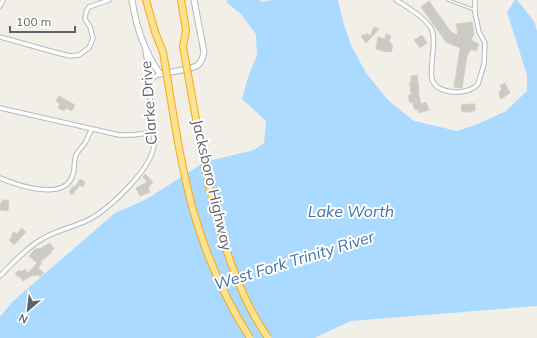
<svg xmlns="http://www.w3.org/2000/svg" width="537" height="338" font-family="Mulish,sans-serif">
<rect width="100%" height="100%" fill="#f1efe8"/>
<!-- water -->
<polygon fill="#aadaff" points="228,0 259,0 263,2 272,0 338,0 344,25 351,45 366,73 388,100 414,121 457,131 478,124 506,111 527,91 527,75 507,12 515,0 517,0 534,21 537,31 537,306 351,321 314,338 0,338 0,317 12,302 115,213 145,200 205,162 254,150 264,143 266,121 242,99 249,74 257,55 256,34 241,14 226,2"/>
<!-- building -->
<g fill="#cccac5" stroke="#d6d1c6">
<polygon points="429,1 451,32 458,35 456,24 472,22 474,34 471,40 479,44 476,51 471,49 467,56 462,88 454,87 460,48 446,42 421,7"/>
<polygon points="374,27 379,29 366,43 361,36 363,34 365,36 367,33 370,36"/>
<polygon points="386,34 391,36 389,41 393,46 391,52 387,51 387,52 376,49 377,47 376,47 378,37 385,39"/>
<polygon points="422,35 427,43 420,48 414,40"/>
<polygon points="417,75 419,91 418,91 421,104 426,102 429,110 419,113 417,109 415,110 412,102 410,103 408,96 411,95 410,85 410,82 411,82 411,76"/>
<polygon points="505,83 510,93 501,99 499,95 499,92 502,89 500,86"/>
<polygon points="59,96 75,105 72,111 66,108 64,111 58,108 60,104 56,101"/>
<polygon points="471,104 475,104 475,111 471,111 471,112 462,112 461,105"/>
<polygon points="145,174 153,182 148,188 150,192 140,196 136,188 147,182 143,177"/>
<polygon points="80,179 85,182 83,187 80,185 72,195 69,192 73,186 75,187"/>
<polygon points="2,200 9,200 8,211 0,210 0,203 2,203"/>
<polygon points="22,228 26,232 14,245 9,240 13,236 11,235 14,232 17,234"/>
<polygon points="50,243 54,249 51,251 52,252 50,254 40,262 42,263 38,268 44,273 40,277 39,275 38,276 36,275 34,276 33,275 23,281 19,276 18,277 15,274 19,270 21,272 22,270 23,271 25,269 28,273 37,263 29,256 34,250 38,248 39,249"/>
</g>
<g fill="none" stroke-linecap="round" stroke-linejoin="round">
<!-- lane casing -->
<g stroke="#b5b8bc" stroke-width="3.5">
<polyline id="lane" points="448,0 475,10"/>
</g>
<!-- street casing -->
<g stroke="#b5b8bc" stroke-width="5.5">
<g id="street">
<path d="M396,0C406,6 427,19 432,30C437,44 429,65 432,79C436,95 468,96 478,84L484,64L485,43L479,32L475,13V0"/>
<polyline points="0,6 3,0"/>
<polyline points="0,37 54,52 70,56 79,55 89,48 93,38 90,27 85,19 86,12 89,7 109,0"/>
<polyline points="150,83 152,78 160,74"/>
<polyline points="0,108 119,135 133,135 154,132"/>
<path d="M0,178C17,185 60,200 71,179C76,171 73,163 76,155C78,151 82,147 85,143C88,138 89,133 92,129"/>
<path d="M0,276C13,263 26,248 42,239C57,230 75,227 90,219C110,208 153,168 154,144L147,62L145,51"/>
</g>
</g>
<!-- secondary casing -->
<g stroke="#b6babf" stroke-width="7">
<path id="secondary" d="M132,0C136,27 144,51 160,74C169,72 193,70 199,64C202,61 203,56 204,52L194,0"/>
</g>
<!-- highway casing -->
<g stroke="#f9ab00" stroke-width="8">
<g id="highway">
<polyline points="146,0 155,32 163,52"/>
<polyline points="181,0 186,30 183,47"/>
</g>
</g>
<!-- lane -->
<use href="#lane" stroke="#fff" stroke-width="1.5"/>
<!-- street -->
<use href="#street" stroke="#fff" stroke-width="3.5"/>
<!-- secondary -->
<use href="#secondary" stroke="#fff" stroke-width="5"/>
<!-- highway -->
<use href="#highway" stroke="#fde293" stroke-width="6"/>
<!-- highway-bridge casing -->
<g stroke="#f9ab00" stroke-width="8" stroke-linecap="butt">
<g id="highway-bridge">
<path d="M183,47C191,90 198,133 207,176C220,233 235,290 268,338"/>
<path d="M163,52C172,104 179,159 193,210C206,255 225,299 250,338"/>
</g>
</g>
<!-- highway-bridge -->
<use href="#highway-bridge" stroke="#fde293" stroke-width="6"/>
</g>
<g text-anchor="middle" stroke-width="4" stroke-linejoin="round" paint-order="stroke">
<!-- street labels -->
<g font-size="15" fill="#5f6368" stroke="#fff">
<text transform="translate(149 103) rotate(-94)" y="5">Clarke Drive</text>
<text transform="translate(212 185) rotate(77)" y="5">Jacksboro Highway</text>
</g>
<!-- water labels -->
<g font-size="16" font-style="italic" fill="#4174aa" stroke="#fff">
<text x="351" y="217">Lake Worth</text>
<text transform="translate(294 260) rotate(-17)" y="6">West Fork Trinity River</text>
</g>
</g>
<!-- north arrow -->
<g transform="translate(28 310) rotate(208)" stroke="#ffffff" stroke-width="3" paint-order="stroke">
<path d="M0-3L7 15L0 10L-7 15Z" fill="#5f6368"/>
<text y="-6" font-size="11" font-weight="bold" text-anchor="middle" fill="#5f6368">N</text>
</g>
<!-- scale -->
<path d="M10 26v6h65v-6" fill="none" stroke="#5f6368" stroke-width="2"/>
<text x="16" y="26" font-size="12" fill="#5f6368" stroke="#ffffff" stroke-width="3" paint-order="stroke">100 m</text>
</svg>
